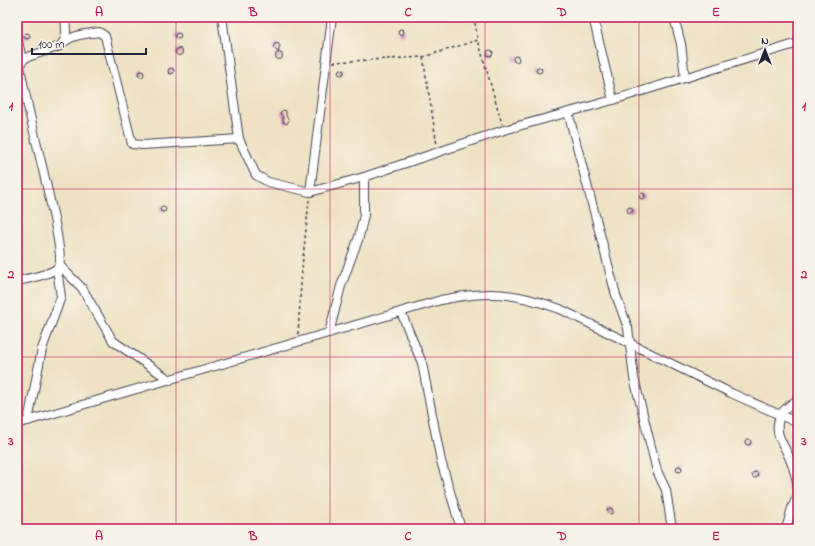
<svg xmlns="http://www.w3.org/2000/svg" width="815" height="546" font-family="'Indie Flower',sans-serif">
<rect width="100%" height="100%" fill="#f7f3e8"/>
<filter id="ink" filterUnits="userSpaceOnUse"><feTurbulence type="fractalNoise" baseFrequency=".025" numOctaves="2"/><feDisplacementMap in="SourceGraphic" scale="8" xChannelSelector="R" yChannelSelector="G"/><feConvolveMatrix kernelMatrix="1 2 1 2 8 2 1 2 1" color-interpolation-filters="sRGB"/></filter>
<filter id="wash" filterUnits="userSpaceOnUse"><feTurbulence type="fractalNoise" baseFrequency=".012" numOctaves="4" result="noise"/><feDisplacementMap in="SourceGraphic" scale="16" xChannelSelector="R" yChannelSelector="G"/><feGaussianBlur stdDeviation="0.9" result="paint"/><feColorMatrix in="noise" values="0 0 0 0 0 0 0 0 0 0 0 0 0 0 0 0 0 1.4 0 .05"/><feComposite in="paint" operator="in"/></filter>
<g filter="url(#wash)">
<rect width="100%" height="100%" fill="#efe2c4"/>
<g id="blocks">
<!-- building -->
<g fill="#d692be">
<circle cx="401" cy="32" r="3"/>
<circle cx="178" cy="36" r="3"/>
<circle cx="27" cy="36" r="3"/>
<polygon points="278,43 280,46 278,52 273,47 275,44"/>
<circle cx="179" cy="52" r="3.5"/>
<circle cx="490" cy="53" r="3"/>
<circle cx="279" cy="56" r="3.5"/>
<circle cx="516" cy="59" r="3"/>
<circle cx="539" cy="70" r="3"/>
<circle cx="171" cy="71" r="3"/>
<circle cx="341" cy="72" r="3"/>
<circle cx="141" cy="74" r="3"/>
<polygon points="283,110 286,111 286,116 289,120 287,124 283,122 283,117 280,113"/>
<circle cx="642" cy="196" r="3"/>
<circle cx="163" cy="209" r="3"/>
<circle cx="630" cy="210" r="3"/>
<circle cx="748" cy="442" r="3"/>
<circle cx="679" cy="469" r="3"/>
<circle cx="755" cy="475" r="3"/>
<circle cx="610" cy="511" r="3"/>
</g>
</g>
</g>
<g filter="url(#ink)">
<use href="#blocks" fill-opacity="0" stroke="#413f50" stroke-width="1"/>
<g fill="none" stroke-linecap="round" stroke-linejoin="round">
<!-- street casing -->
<g stroke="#413f50" stroke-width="10">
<g id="street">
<polyline points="222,17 239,139 256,175 268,182 310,192 364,177"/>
<polyline points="593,17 613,100"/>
<polyline points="674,17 681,44 685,77"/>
<polyline points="17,36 22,60"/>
<path d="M64,42C75,34 86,34 99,32L105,36L132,144L143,145L239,139"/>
<polyline points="568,112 616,295 628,328 634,378 657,471 666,490 672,529"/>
<polyline points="310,192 332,17"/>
<polyline points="59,265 82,288 113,341 170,380"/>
<path d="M17,281C26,279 54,274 59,266C67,249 22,97 20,64L25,58L60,46C68,38 66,28 65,17"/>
<polyline points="401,312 422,363 441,461 461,529"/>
<polyline points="329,333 341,286 359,237 364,215 364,177 504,130 613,100 798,43"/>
<path d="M798,399C793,403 782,410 780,416C773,433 783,443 789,457C794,468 797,479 798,490"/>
<polyline points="28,421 42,349 61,297 57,269"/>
<path d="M17,424L441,300C489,290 513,292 560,309L731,393L798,423"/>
<polyline points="786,529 792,508 798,495"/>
</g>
</g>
<!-- path -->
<g stroke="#413f50" stroke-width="1.5" stroke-dasharray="3 3" stroke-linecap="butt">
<polyline points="474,17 478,40"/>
<polyline points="423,57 478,40 502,124"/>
<polyline points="333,62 423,57 437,145"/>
<polyline points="298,334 302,268 309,200"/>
</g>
<!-- street -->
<use href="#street" stroke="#fff" stroke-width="8"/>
</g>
</g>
<!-- grid -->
<path fill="none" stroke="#c2185b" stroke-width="1" stroke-opacity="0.55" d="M176,17V529M330,17V529M485,17V529M639,17V529M17,189H798M17,357H798"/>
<!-- margin -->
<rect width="815" height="546" fill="none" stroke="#f7f3e8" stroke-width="44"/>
<!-- north arrow -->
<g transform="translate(765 50)" stroke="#f7f3e8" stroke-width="3" paint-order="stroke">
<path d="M0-3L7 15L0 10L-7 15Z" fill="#22223b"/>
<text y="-6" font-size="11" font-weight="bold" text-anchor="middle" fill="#22223b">N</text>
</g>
<!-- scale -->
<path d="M32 48v6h114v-6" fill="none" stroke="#22223b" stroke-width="2"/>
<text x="38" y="48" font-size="12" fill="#22223b" stroke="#f7f3e8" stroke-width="3" paint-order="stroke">100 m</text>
<rect x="22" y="22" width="771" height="502" fill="none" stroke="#c2185b" stroke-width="1.5"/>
<g font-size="13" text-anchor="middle" font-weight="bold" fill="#c2185b">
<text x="99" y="16">A</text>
<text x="253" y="16">B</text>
<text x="408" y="16">C</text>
<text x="562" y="16">D</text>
<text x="716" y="16">E</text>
<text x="11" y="110">1</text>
<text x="804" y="110">1</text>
<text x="11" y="278">2</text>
<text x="804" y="278">2</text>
<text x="11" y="445">3</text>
<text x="804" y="445">3</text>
<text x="99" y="540">A</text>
<text x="253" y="540">B</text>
<text x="408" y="540">C</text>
<text x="562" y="540">D</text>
<text x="716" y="540">E</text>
</g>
</svg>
